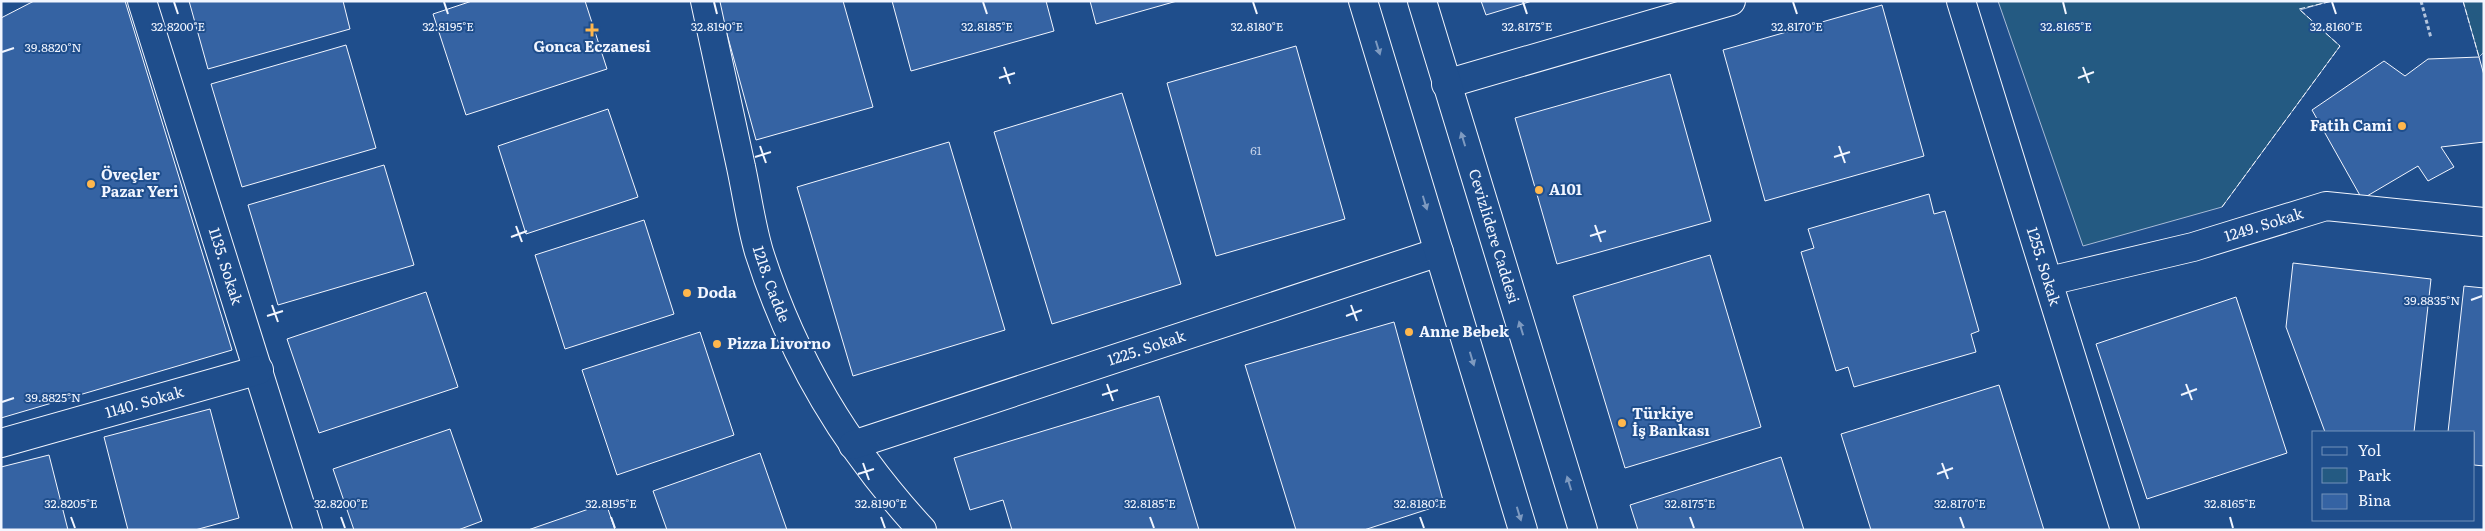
<svg xmlns="http://www.w3.org/2000/svg" width="2485" height="531" font-family="Literata,serif">
<rect width="100%" height="100%" fill="#1f4e8c"/>
<!-- green -->
<g fill="#245a82" stroke="#a8bbd7">
<polygon points="1998,1 2330,1 2300,10 2340,46 2222,207 2083,246"/>
<polygon points="2463,1 2484,1 2484,52 2479,57"/>
</g>
<!-- building -->
<g fill="#3563a3" stroke="#f2f6ff">
<polygon points="34,1 125,1 232,350 1,418 1,18"/>
<polygon points="189,1 343,1 350,29 208,69"/>
<polygon points="472,1 585,1 607,69 466,115 433,14"/>
<polygon points="718,1 843,1 873,107 756,140"/>
<polygon points="892,1 1046,1 1054,31 911,71"/>
<polygon points="1090,1 1177,1 1096,24"/>
<polygon points="1481,1 1532,1 1486,15"/>
<polygon points="1882,5 1924,156 1765,201 1723,50"/>
<polygon points="346,45 376,148 242,187 211,84"/>
<polygon points="1296,46 1345,219 1216,256 1167,83"/>
<polygon points="2479,57 2484,75 2484,142 2441,147 2454,167 2428,181 2418,166 2362,199 2312,110 2384,61 2405,76 2428,59"/>
<polygon points="1670,74 1711,221 1557,264 1515,118"/>
<polygon points="1122,93 1181,284 1052,324 994,132"/>
<polygon points="608,109 638,197 526,234 498,146"/>
<polygon points="949,142 1005,330 853,376 797,187"/>
<polygon points="384,165 414,265 278,305 248,205"/>
<polygon points="1929,194 1934,214 1945,211 1979,331 1971,334 1976,352 1854,387 1848,367 1836,371 1801,252 1814,248 1808,229"/>
<polygon points="644,220 674,314 565,349 535,255"/>
<polygon points="1710,255 1761,427 1625,468 1573,296"/>
<polygon points="2293,263 2431,279 2414,432 2325,432 2286,327"/>
<polygon points="2464,286 2484,288 2484,466 2474,465 2474,432 2448,432"/>
<polygon points="426,292 458,387 319,433 287,339"/>
<polygon points="2236,297 2287,453 2147,499 2096,344"/>
<polygon points="1394,322 1444,504 1364,530 1296,530 1245,365"/>
<polygon points="700,332 734,435 617,475 582,370"/>
<polygon points="1999,385 2044,530 1871,530 1841,434"/>
<polygon points="1159,396 1199,530 1012,530 1003,500 970,510 954,458"/>
<polygon points="210,409 239,518 195,530 128,530 104,437"/>
<polygon points="450,429 482,521 458,530 354,530 333,469"/>
<polygon points="760,453 787,530 667,530 653,491"/>
<polygon points="49,455 68,530 1,530 1,467"/>
<polygon points="1781,457 1804,530 1638,530 1630,505"/>
<polygon points="606,503 615,530 528,530"/>
</g>
<g fill="none" stroke-linecap="round" stroke-linejoin="round">
<!-- minor casing -->
<g stroke="#f2f6ff" stroke-width="30">
<g id="minor">
<path id="s1" d="M142,1L308,530"/>
<path id="s2" d="M705,1C717,57 729,112 741,167C747,195 751,225 759,252C793,359 846,447 922,530"/>
<path id="s3" d="M1961,1L2125,530"/>
<polyline points="1446,84 1731,1"/>
<path id="s4" d="M2049,281L2193,247L2326,206L2484,222"/>
<path id="s5" d="M1,443L259,370"/>
<path id="s6" d="M853,445L1439,252"/>
</g>
</g>
<!-- secondary casing -->
<g stroke="#f2f6ff" stroke-width="30">
<g id="secondary">
<polyline points="1363,1 1523,530"/>
<path id="s7" d="M1422,1L1583,530"/>
</g>
</g>
<!-- path -->
<polyline stroke="#b3c4dc" stroke-width="3" stroke-dasharray="4 2.5" stroke-linecap="butt" points="2421,1 2431,38"/>
<!-- minor -->
<use href="#minor" stroke="#1f4e8c" stroke-width="28"/>
<!-- secondary -->
<use href="#secondary" stroke="#1f4e8c" stroke-width="28"/>
<!-- fence -->
<g stroke="#f2f6ff" stroke-width="1" stroke-dasharray="6 2.5" stroke-linecap="butt">
<polyline points="2463,1 2479,57"/>
<polyline points="2222,207 2340,46 2299,9 2333,1"/>
</g>
</g>
<!-- one-way arrows -->
<defs><path id="oneway-solid" d="M-6-.8H1V-3.2L6.5 0L1 3.2V.8H-6Z" transform="scale(1.25)"/></defs>
<g fill="#7e9ac0">
<use href="#oneway-solid" transform="translate(1378 48) rotate(73)"/>
<use href="#oneway-solid" transform="translate(1463 139) rotate(-107)"/>
<use href="#oneway-solid" transform="translate(1425 203) rotate(73)"/>
<use href="#oneway-solid" transform="translate(1521 328) rotate(-107)"/>
<use href="#oneway-solid" transform="translate(1472 359) rotate(73)"/>
<use href="#oneway-solid" transform="translate(1569 483) rotate(-107)"/>
<use href="#oneway-solid" transform="translate(1519 514) rotate(73)"/>
</g>
<!-- ticks -->
<path fill="none" stroke="#f2f6ff" stroke-width="2" d="M174,2L178,14M444,2L448,14M714,2L717,14M983,2L987,14M1253,2L1257,14M1523,2L1527,14M1793,2L1797,14M2063,2L2066,14M2332,2L2336,14M2,52L14,48M1004,67L1010,84M2083,67L2089,83M999,78L1015,73M2078,78L2094,72M760,146L766,163M1839,146L1845,163M755,157L771,152M1834,157L1850,152M1595,225L1601,242M516,226L522,242M1590,236L1606,231M511,237L527,231M2471,300L2482,296M272,305L278,322M1351,305L1357,321M267,316L283,311M1346,316L1362,310M1107,384L1113,401M2186,384L2192,400M1102,395L1118,390M2181,395L2197,389M2,402L14,398M863,463L869,480M1942,463L1948,479M858,474L874,469M1937,474L1953,468M71,517L75,528M341,517L345,528M611,517L615,528M881,517L885,528M1150,517L1154,528M1420,517L1424,528M1690,517L1694,528M1960,517L1964,528M2230,517L2233,528"/>
<!-- markers -->
<g fill="#ffb74d" stroke="#1f4e8c" stroke-width="2">
<path d="M589.5 22.5h5v5h5v5h-5v5h-5v-5h-5v-5h5z"/>
<circle cx="2402" cy="126" r="5"/>
<circle cx="91" cy="184" r="5"/>
<circle cx="1539" cy="190" r="5"/>
<circle cx="687" cy="293" r="5"/>
<circle cx="1409" cy="332" r="5"/>
<circle cx="717" cy="344" r="5"/>
<circle cx="1622" cy="423" r="5"/>
</g>
<g text-anchor="middle" stroke-width="4" stroke-linejoin="round" paint-order="stroke">
<!-- number labels -->
<g font-size="12" fill="#c3d1e8">
<text x="1256" y="155">61</text>
</g>
<!-- poi labels -->
<g font-size="15" font-weight="bold" fill="#f2f6ff" stroke="#1f4e8c" text-anchor="start">
<text x="592" y="52" text-anchor="middle">Gonca Eczanesi</text>
<text x="2392" y="131" text-anchor="end">Fatih Cami</text>
<text x="101" y="180">Öveçler<tspan x="101" dy="17">Pazar Yeri</tspan></text>
<text x="1549" y="195">A101</text>
<text x="697" y="298">Doda</text>
<text x="1419" y="337">Anne Bebek</text>
<text x="727" y="349">Pizza Livorno</text>
<text x="1632" y="419">Türkiye<tspan x="1632" dy="17">İş Bankası</tspan></text>
</g>
<!-- street labels -->
<g font-size="15" fill="#f2f6ff" stroke="#1f4e8c">
<text dy="5" stroke="none"><textPath href="#s4" startOffset="222">1249. Sokak</textPath></text>
<text dy="5" stroke="none"><textPath href="#s7" startOffset="246">Cevizlidere Caddesi</textPath></text>
<text dy="5" stroke="none"><textPath href="#s1" startOffset="278">1135. Sokak</textPath></text>
<text dy="5" stroke="none"><textPath href="#s3" startOffset="278">1255. Sokak</textPath></text>
<text dy="5" stroke="none"><textPath href="#s2" startOffset="291">1218. Cadde</textPath></text>
<text dy="5" stroke="none"><textPath href="#s6" startOffset="309">1225. Sokak</textPath></text>
<text dy="5" stroke="none"><textPath href="#s5" startOffset="149">1140. Sokak</textPath></text>
</g>
</g>
<g font-size="12" text-anchor="middle" fill="#f2f6ff" stroke="#1f4e8c" stroke-width="4" stroke-linejoin="round" paint-order="stroke">
<text x="178" y="31">32.8200°E</text>
<text x="448" y="31">32.8195°E</text>
<text x="717" y="31">32.8190°E</text>
<text x="987" y="31">32.8185°E</text>
<text x="1257" y="31">32.8180°E</text>
<text x="1527" y="31">32.8175°E</text>
<text x="1797" y="31">32.8170°E</text>
<text x="2066" y="31">32.8165°E</text>
<text x="2336" y="31">32.8160°E</text>
<text x="53" y="52">39.8820°N</text>
<text x="2432" y="305">39.8835°N</text>
<text x="53" y="402">39.8825°N</text>
<text x="71" y="508">32.8205°E</text>
<text x="341" y="508">32.8200°E</text>
<text x="611" y="508">32.8195°E</text>
<text x="881" y="508">32.8190°E</text>
<text x="1150" y="508">32.8185°E</text>
<text x="1420" y="508">32.8180°E</text>
<text x="1690" y="508">32.8175°E</text>
<text x="1960" y="508">32.8170°E</text>
<text x="2230" y="508">32.8165°E</text>
</g>
<!-- border -->
<rect width="2485" height="531" fill="none" stroke="#f2f6ff" stroke-width="5"/>
<!-- legend -->
<rect x="2312" y="431" width="162" height="90" fill="#1f4e8c" stroke="#7391ba"/>
<rect x="2322" y="447" width="25" height="8" fill="#1f4e8c" stroke="#7391ba"/>
<text x="2358" y="456" font-size="15" fill="#f2f6ff">Yol</text>
<rect x="2322" y="468" width="25" height="15" fill="#245a82" stroke="#7391ba"/>
<text x="2358" y="481" font-size="15" fill="#f2f6ff">Park</text>
<rect x="2322" y="494" width="25" height="15" fill="#3563a3" stroke="#7391ba"/>
<text x="2358" y="506" font-size="15" fill="#f2f6ff">Bina</text>
</svg>
